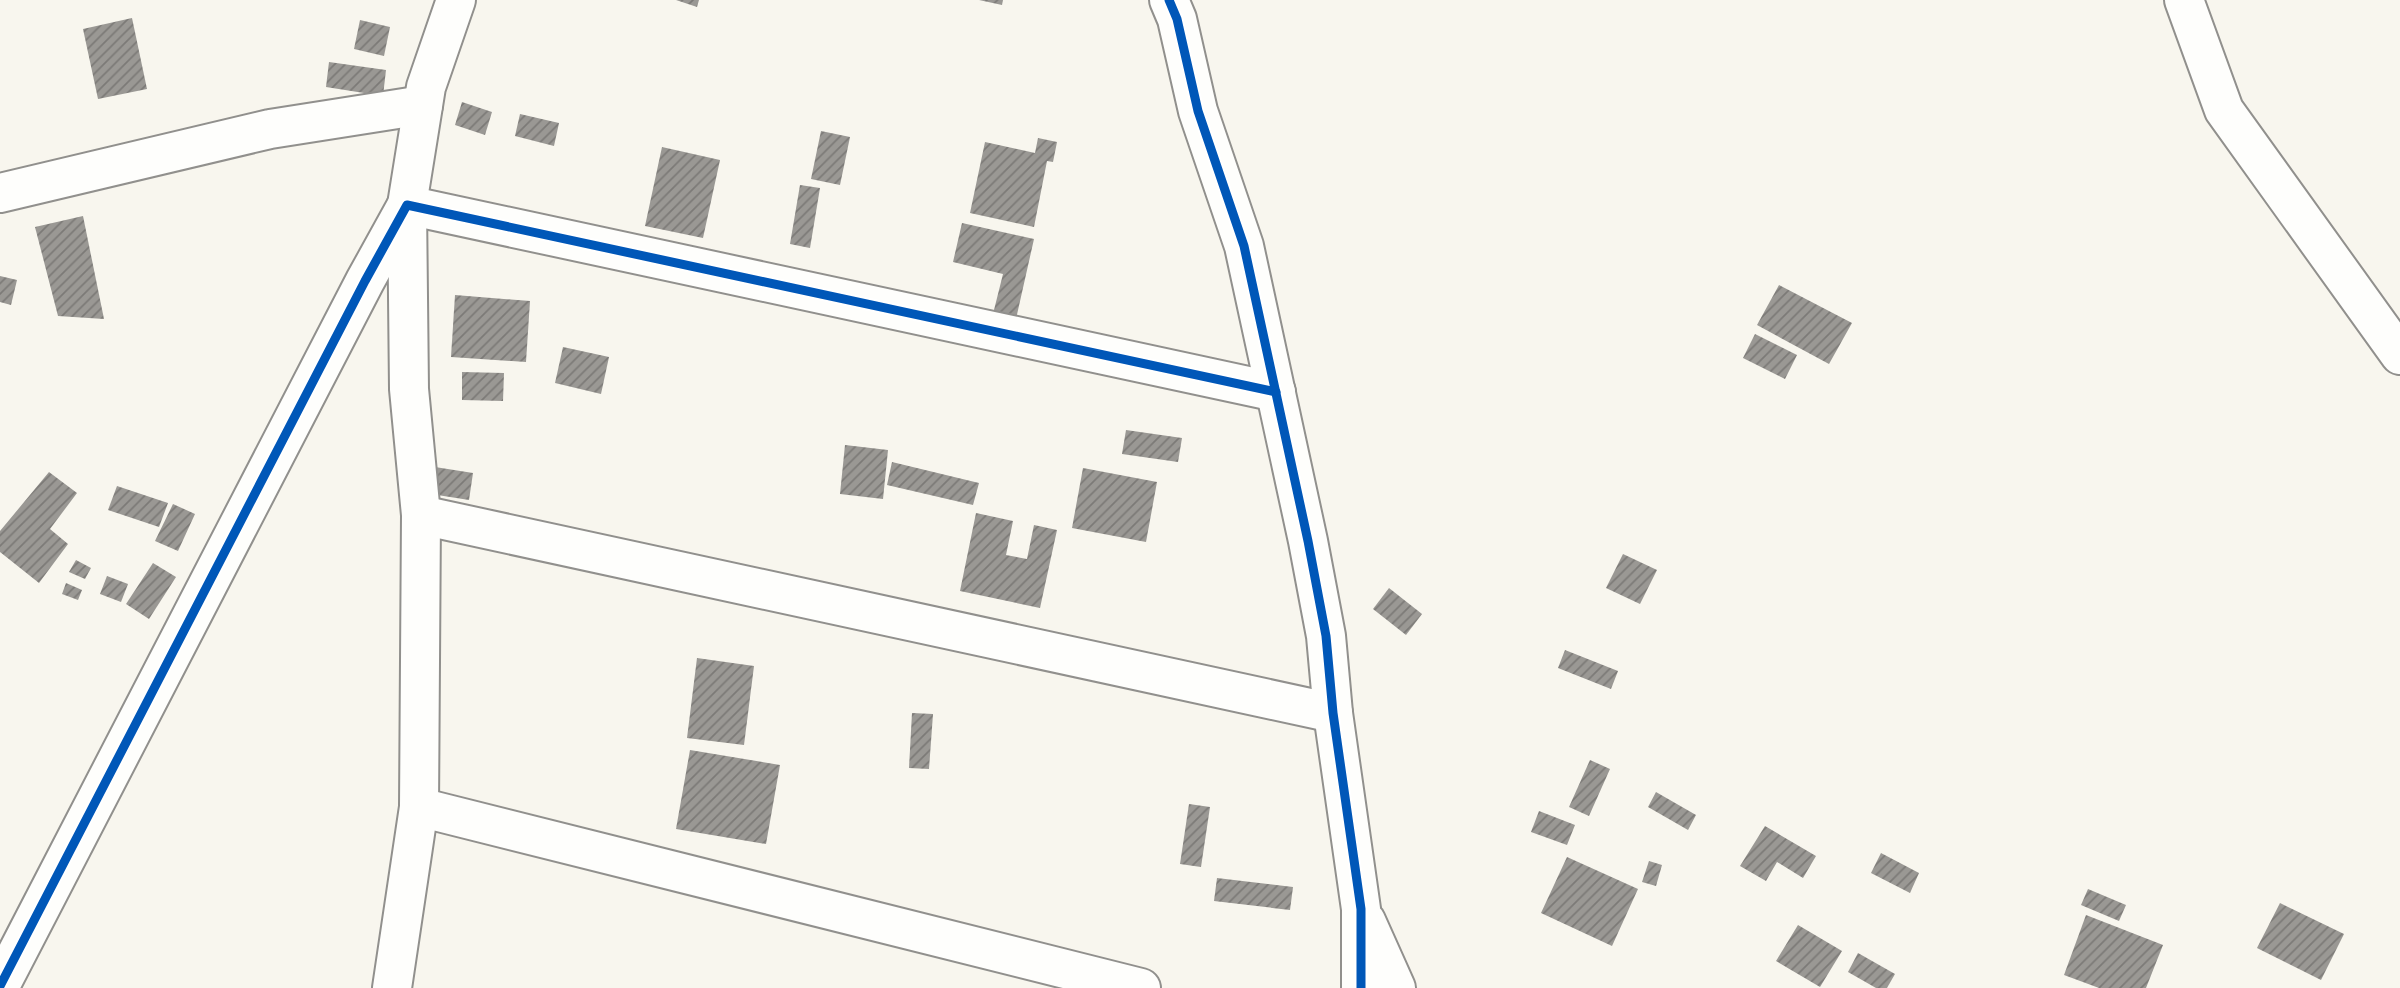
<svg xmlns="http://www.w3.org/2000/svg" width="2400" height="988" font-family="'Crimson Pro',serif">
<defs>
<pattern id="building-hatch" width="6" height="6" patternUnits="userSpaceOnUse" patternTransform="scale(1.75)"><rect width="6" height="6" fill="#9a9894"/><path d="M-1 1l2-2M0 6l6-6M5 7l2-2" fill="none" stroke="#7c7a77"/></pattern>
</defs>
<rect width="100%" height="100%" fill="#f8f6ee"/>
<!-- building -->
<g fill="url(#building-hatch)">
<polygon points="676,0 699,0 697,7"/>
<polygon points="979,0 1003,0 1002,5"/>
<polygon points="132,18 147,89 98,99 83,29"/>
<polygon points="360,20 390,27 384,56 354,49"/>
<polygon points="329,62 386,70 383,96 326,87"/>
<polygon points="462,102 492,112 485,135 455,125"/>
<polygon points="520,114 559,123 554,146 515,136"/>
<polygon points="821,131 850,137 840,185 811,179"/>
<polygon points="1038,138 1057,142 1053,162 1047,161 1034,227 970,213 985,142 1035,153"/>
<polygon points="662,147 720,160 703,238 645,226"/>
<polygon points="800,185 820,188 810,248 790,244"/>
<polygon points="83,216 104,319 58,316 35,227"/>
<polygon points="962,223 1034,239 1016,319 993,314 1003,274 953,262"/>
<polygon points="0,276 17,280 11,305 0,302"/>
<polygon points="1779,285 1852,323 1829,364 1757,325"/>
<polygon points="455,295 530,301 526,362 451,357"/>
<polygon points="1755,334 1797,355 1785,379 1743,358"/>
<polygon points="563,347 609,357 601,394 555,383"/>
<polygon points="462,372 504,373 503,401 462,400"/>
<polygon points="1126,430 1182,438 1178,462 1122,454"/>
<polygon points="845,445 888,450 883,499 840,494"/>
<polygon points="892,462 979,483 973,505 887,485"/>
<polygon points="435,467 473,473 469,500 431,494"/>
<polygon points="1083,468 1157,482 1146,542 1072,528"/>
<polygon points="49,472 77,493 50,529 68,544 39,583 0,552 0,531"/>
<polygon points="117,486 168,503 159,527 108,510"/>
<polygon points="173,504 195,514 178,551 155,541"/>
<polygon points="976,513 1013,521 1006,555 1027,559 1034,525 1057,530 1040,608 960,591"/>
<polygon points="1623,554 1657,570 1640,604 1606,588"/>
<polygon points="76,560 91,568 85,579 69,572"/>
<polygon points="153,563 176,577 149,619 126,604"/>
<polygon points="107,576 128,584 121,602 100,594"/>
<polygon points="66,583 82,590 78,600 62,594"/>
<polygon points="1389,588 1422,614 1406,635 1373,609"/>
<polygon points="1565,650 1618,671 1611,689 1558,668"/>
<polygon points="697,658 754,666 744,745 687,738"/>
<polygon points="912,713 933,714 929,769 909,768"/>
<polygon points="690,750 780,765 766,844 676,829"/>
<polygon points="1590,760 1610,769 1589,816 1569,807"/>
<polygon points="1656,792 1696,815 1688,830 1648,807"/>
<polygon points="1189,804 1210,807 1201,867 1180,864"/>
<polygon points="1539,811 1575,825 1567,845 1531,832"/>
<polygon points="1765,826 1816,856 1803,878 1777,862 1766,881 1740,866"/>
<polygon points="1881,853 1919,873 1910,893 1871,873"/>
<polygon points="1567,857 1638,889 1612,946 1541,913"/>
<polygon points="1649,861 1662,865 1656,886 1642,882"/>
<polygon points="1217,878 1293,887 1290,910 1214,901"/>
<polygon points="2088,889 2126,905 2119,921 2081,905"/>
<polygon points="2280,903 2344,934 2321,980 2257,948"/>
<polygon points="2086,915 2163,945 2146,988 2099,988 2064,975"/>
<polygon points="1798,925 1842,951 1820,987 1776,961"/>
<polygon points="1858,953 1895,974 1887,988 1876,988 1848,972"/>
</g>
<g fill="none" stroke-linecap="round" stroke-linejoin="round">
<!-- street casing -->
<g stroke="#91908d" stroke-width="42">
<g id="street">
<polyline points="1169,0 1177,19 1198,111 1244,246 1308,541 1326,636 1333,713 1361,909 1361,988"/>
<polyline points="2184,0 2224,110 2400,355"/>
<polyline points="0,193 270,129 423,105"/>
<polyline points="421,515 1333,713"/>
<polyline points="419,807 1141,988"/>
<polyline points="1366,921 1396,988"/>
<polyline points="0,986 365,281 407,205 1276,392"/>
<polyline points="392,988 419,807 421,515 409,389 407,205 426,87 456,0"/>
</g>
</g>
<!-- street -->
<use href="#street" stroke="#fefefc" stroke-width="38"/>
<!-- cycleway casing -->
<g stroke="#fff" stroke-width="13">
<g id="cycleway">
<polyline points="1169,0 1177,19 1198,111 1244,246 1308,541 1326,636 1333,713 1361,909 1361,988"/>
<polyline points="0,986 365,281 407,205 1276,392"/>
</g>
</g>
<!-- cycleway -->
<use href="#cycleway" stroke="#0057b8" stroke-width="9"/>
</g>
</svg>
